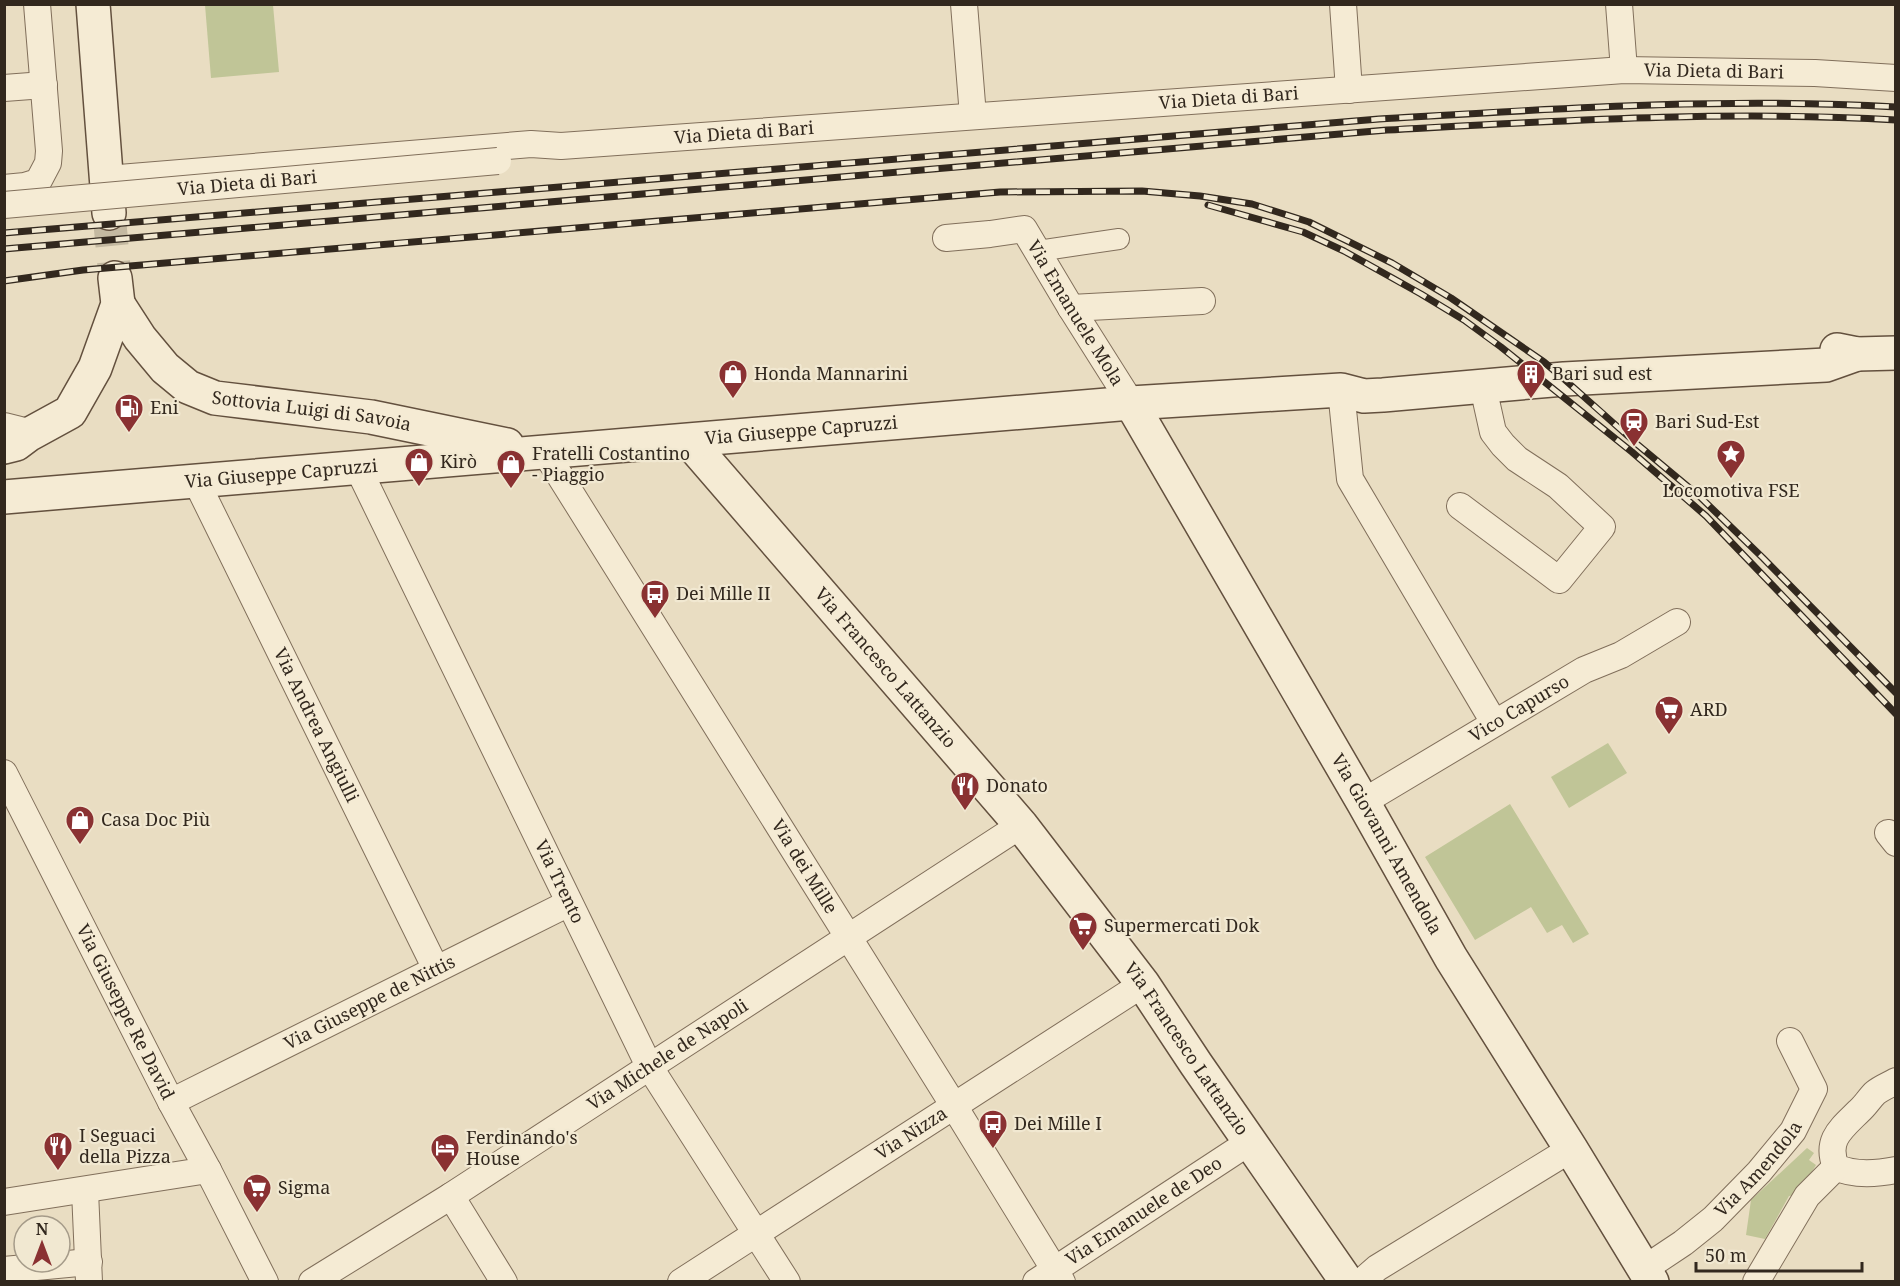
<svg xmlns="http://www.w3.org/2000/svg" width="1900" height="1286" font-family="'Noto Serif',serif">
<rect width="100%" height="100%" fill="#e9ddc2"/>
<!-- green -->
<g fill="#c0c597">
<polygon points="205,5 273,5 279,72 211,78"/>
<polygon points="1608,743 1627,773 1569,808 1551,777"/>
<polygon points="1510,804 1589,934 1573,943 1562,925 1547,933 1531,907 1475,940 1425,857"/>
<polygon points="1807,1148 1814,1153 1809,1160 1816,1165 1798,1195 1789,1196 1765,1239 1746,1235 1751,1200"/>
</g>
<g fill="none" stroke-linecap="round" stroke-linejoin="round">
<!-- secondary-tunnel -->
<polyline stroke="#c4b9a1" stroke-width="33" stroke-dasharray="33 16" stroke-linecap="butt" points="109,213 115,278"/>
<!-- pedestrian casing -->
<g stroke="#816f5b" stroke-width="22">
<polyline id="pedestrian" points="1038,251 1119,239"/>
</g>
<!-- minor casing -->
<g stroke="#816f5b" stroke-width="28">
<g id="minor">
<polyline points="964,4 973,116"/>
<polyline points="1343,4 1349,90"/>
<polyline points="1619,4 1624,70"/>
<polyline points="4,88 44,85"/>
<path id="s1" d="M107,179L531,144L561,146L1624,70L1815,73L1896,78"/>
<polyline points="4,188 25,186 38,182 48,163 49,151 37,4"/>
<path id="s2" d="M946,238L990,234L1024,229L1071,308L1131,403"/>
<polyline points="1071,308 1202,301"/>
<polyline points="1341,390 1350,479 1489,714 1496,722"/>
<path id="s3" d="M545,452L954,1106L1062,1282"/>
<path id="s4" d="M358,468L649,1066L787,1282"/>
<path id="s5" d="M196,481L436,969"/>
<polyline points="1460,506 1559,580 1602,527 1558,486 1517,459 1503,445 1493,432 1483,387"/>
<path id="s6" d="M4,773L171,1102L208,1170L265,1282"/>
<path id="s7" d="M1363,802L1584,670L1621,655L1677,622"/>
<polyline points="1888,833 1896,843"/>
<path d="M1896,1081C1889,1085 1881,1088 1875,1093C1869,1099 1865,1106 1859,1111C1841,1129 1825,1140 1836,1167C1854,1176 1876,1174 1896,1170"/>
<path id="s8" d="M171,1102L569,903"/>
<polyline points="85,1191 89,1282"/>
<polyline points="451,1196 504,1282"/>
<polyline points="4,1202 208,1170"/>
<path id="s9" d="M1644,1269L1683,1243L1713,1219L1759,1172L1793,1131L1814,1089L1790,1041"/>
<polyline points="4,1270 89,1262"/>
<path id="s10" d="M312,1282L451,1196L1021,825"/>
<path id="s11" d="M681,1282L1143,984"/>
<path id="s12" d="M1036,1282L1251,1141"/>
<polyline points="1361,1282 1377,1268 1571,1149"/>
<polyline points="1756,1282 1807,1196 1836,1167"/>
</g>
</g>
<!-- tertiary casing -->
<g stroke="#816f5b" stroke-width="34">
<polyline id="tertiary" points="4,429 28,435"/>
</g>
<!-- secondary casing -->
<g stroke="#63503e" stroke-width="36">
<g id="secondary">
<polyline points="93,4 109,213"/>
<path id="s13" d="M118,304L140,338L165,368L188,387L215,398L371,417L507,445"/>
<polyline points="1837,350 1857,354 1896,353"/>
<path id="s14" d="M1131,403L1363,802L1451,958L1571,1149L1652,1282"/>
<path id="s15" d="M689,441L1021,825L1143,984L1196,1064L1347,1282"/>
<polyline points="4,447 16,444 28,435 70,412 95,368 118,304 115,278"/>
<path id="s16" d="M4,497L1131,403L1341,390L1364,396L1383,395L1564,379L1826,365L1857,354"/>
</g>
</g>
<!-- pedestrian -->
<use href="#pedestrian" stroke="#f5ebd4" stroke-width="20"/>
<!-- minor -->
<use href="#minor" stroke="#f5ebd4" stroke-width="26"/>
<!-- tertiary -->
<use href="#tertiary" stroke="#f5ebd4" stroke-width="32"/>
<!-- secondary -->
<use href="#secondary" stroke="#f5ebd4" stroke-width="33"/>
<!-- rail casing -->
<g stroke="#32281e" stroke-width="7">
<g id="rail">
<polyline points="1208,205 1303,232 1344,251 1421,294 1464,320 1501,347 1632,452 1706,516 1896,714"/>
<path d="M4,233L1379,119C1551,109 1724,97 1896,107"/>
<path d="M4,249L1387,130C1556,121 1726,110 1896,120"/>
<polyline points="4,281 83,270 1000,192 1142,191 1200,196 1252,204 1309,222 1392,263 1451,298 1544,362 1564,379 1638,445 1698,495 1763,558 1896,693"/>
</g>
</g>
<!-- rail -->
<use href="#rail" stroke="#f1e8d1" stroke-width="4.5" stroke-dasharray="14" stroke-linecap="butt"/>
<!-- minor-bridge casing -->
<g stroke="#816f5b" stroke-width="28" stroke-linecap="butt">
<g id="minor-bridge">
<path id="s17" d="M4,205L498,161"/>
</g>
</g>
<!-- minor-bridge -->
<use href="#minor-bridge" stroke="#f5ebd4" stroke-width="26"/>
</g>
<!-- icons -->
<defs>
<g id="shop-pin" transform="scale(1.5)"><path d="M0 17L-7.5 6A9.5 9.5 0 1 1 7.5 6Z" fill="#8a3132" stroke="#f1e8d1"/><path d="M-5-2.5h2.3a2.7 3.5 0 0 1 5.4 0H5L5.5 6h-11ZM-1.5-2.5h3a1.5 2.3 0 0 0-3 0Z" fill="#fff"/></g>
<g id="building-pin" transform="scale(1.5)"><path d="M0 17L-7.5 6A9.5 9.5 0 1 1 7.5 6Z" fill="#8a3132" stroke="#f1e8d1"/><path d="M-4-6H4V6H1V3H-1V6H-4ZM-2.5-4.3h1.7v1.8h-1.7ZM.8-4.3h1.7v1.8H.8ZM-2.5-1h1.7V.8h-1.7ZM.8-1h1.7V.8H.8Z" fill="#fff"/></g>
<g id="fuel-pin" transform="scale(1.5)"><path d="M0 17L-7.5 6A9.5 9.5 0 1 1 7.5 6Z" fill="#8a3132" stroke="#f1e8d1"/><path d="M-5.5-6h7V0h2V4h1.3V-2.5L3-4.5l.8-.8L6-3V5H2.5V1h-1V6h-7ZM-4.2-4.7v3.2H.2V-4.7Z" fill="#fff"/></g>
<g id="station-pin" transform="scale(1.5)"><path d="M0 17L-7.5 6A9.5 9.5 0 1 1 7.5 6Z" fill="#8a3132" stroke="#f1e8d1"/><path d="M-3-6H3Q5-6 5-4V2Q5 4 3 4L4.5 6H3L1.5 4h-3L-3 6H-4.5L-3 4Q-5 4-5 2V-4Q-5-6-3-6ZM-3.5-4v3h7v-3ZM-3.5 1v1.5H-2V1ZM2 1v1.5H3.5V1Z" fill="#fff"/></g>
<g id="sight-pin" transform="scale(1.5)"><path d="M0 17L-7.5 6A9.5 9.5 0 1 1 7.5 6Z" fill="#8a3132" stroke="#f1e8d1"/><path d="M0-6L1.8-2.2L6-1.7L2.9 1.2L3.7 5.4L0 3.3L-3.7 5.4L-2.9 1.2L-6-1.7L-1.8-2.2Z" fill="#fff"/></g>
<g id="bus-pin" transform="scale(1.5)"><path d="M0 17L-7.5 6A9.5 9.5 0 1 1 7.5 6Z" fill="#8a3132" stroke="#f1e8d1"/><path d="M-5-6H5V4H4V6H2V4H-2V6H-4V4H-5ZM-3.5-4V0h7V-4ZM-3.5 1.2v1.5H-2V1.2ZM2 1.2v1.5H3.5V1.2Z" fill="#fff"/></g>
<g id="supermarket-pin" transform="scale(1.5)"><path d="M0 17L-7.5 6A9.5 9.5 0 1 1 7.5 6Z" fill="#8a3132" stroke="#f1e8d1"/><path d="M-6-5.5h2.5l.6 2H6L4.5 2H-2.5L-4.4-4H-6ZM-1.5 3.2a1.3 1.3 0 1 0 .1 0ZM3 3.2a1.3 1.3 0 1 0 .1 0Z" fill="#fff"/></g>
<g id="restaurant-pin" transform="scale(1.5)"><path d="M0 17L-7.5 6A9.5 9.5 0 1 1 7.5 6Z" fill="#8a3132" stroke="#f1e8d1"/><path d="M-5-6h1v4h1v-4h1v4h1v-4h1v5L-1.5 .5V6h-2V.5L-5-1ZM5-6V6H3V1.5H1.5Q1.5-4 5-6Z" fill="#fff"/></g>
<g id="hotel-pin" transform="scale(1.5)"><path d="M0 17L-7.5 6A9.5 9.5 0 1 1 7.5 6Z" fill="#8a3132" stroke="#f1e8d1"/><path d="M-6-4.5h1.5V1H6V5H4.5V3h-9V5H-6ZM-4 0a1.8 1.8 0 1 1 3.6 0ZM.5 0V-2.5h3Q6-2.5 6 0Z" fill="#fff"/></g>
</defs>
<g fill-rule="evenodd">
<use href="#shop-pin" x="733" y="374"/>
<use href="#building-pin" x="1531" y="374"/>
<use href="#fuel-pin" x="129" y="408"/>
<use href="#station-pin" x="1634" y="422"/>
<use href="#sight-pin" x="1731" y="454"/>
<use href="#shop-pin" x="419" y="462"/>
<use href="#shop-pin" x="511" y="464"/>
<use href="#bus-pin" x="655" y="594"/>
<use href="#supermarket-pin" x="1669" y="710"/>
<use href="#restaurant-pin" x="965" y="786"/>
<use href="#shop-pin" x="80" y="820"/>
<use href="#supermarket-pin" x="1083" y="926"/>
<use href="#bus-pin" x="993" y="1124"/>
<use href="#restaurant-pin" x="58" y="1146"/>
<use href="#hotel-pin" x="445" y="1148"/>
<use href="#supermarket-pin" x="257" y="1188"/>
</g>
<g text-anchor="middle" stroke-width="4.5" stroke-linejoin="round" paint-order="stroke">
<!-- street labels -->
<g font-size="18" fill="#32281e" stroke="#f1e8d1">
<text dy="6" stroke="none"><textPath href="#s1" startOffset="1611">Via Dieta di Bari</textPath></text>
<text dy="6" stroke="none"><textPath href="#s1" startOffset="1125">Via Dieta di Bari</textPath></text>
<text dy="6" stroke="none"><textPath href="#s1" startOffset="639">Via Dieta di Bari</textPath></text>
<text dy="6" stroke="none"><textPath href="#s17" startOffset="244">Via Dieta di Bari</textPath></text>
<text dy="6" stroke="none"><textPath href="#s2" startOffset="177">Via Emanuele Mola</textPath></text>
<text dy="6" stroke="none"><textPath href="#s13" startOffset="236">Sottovia Luigi di Savoia</textPath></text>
<text dy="6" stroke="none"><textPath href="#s16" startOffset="800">Via Giuseppe Capruzzi</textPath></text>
<text dy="6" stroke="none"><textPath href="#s16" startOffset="278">Via Giuseppe Capruzzi</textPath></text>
<text dy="6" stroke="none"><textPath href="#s15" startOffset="300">Via Francesco Lattanzio</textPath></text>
<text dy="6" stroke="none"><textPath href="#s7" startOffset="182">Vico Capurso</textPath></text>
<text dy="6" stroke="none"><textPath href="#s5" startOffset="272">Via Andrea Angiulli</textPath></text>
<text dy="6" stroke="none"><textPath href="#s14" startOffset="510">Via Giovanni Amendola</textPath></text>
<text dy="6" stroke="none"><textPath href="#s3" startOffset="489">Via dei Mille</textPath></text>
<text dy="6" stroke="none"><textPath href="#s4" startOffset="460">Via Trento</textPath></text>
<text dy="6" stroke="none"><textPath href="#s8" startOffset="222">Via Giuseppe de Nittis</textPath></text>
<text dy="6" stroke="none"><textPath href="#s6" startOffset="268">Via Giuseppe Re David</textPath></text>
<text dy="6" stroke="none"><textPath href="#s15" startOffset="786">Via Francesco Lattanzio</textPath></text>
<text dy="6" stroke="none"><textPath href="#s10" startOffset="422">Via Michele de Napoli</textPath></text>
<text dy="6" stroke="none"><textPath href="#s11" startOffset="274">Via Nizza</textPath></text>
<text dy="6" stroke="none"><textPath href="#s9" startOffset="153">Via Amendola</textPath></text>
<text dy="6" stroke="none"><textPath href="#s12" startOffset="129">Via Emanuele de Deo</textPath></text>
</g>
<!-- poi labels -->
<g font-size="18" fill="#32281e" stroke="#f1e8d1" text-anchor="start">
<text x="754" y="380">Honda Mannarini</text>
<text x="1552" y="380">Bari sud est</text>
<text x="150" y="414">Eni</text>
<text x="1655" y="428">Bari Sud-Est</text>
<text x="532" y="460">Fratelli Costantino<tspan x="532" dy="21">- Piaggio</tspan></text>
<text x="440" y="468">Kirò</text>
<text x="1731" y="497" text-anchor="middle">Locomotiva FSE</text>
<text x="676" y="600">Dei Mille II</text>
<text x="1690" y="716">ARD</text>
<text x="986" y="792">Donato</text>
<text x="101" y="826">Casa Doc Più</text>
<text x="1104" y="932">Supermercati Dok</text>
<text x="1014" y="1130">Dei Mille I</text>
<text x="79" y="1142">I Seguaci<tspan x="79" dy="21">della Pizza</tspan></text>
<text x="466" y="1144">Ferdinando's<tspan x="466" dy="21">House</tspan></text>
<text x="278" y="1194">Sigma</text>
</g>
</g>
<!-- border -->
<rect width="1900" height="1286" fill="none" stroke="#32281e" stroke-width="12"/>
<!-- north arrow -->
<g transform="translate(42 1244)"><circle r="28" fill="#f1e8d1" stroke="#a59b89" stroke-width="1.5"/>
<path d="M0-4.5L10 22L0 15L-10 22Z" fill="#8a3132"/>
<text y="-9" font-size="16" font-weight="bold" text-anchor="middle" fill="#32281e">N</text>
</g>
<!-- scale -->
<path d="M1696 1262v9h166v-9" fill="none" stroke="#32281e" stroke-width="3"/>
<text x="1705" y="1262" font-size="18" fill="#32281e" stroke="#f1e8d1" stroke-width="4.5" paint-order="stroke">50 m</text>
</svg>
